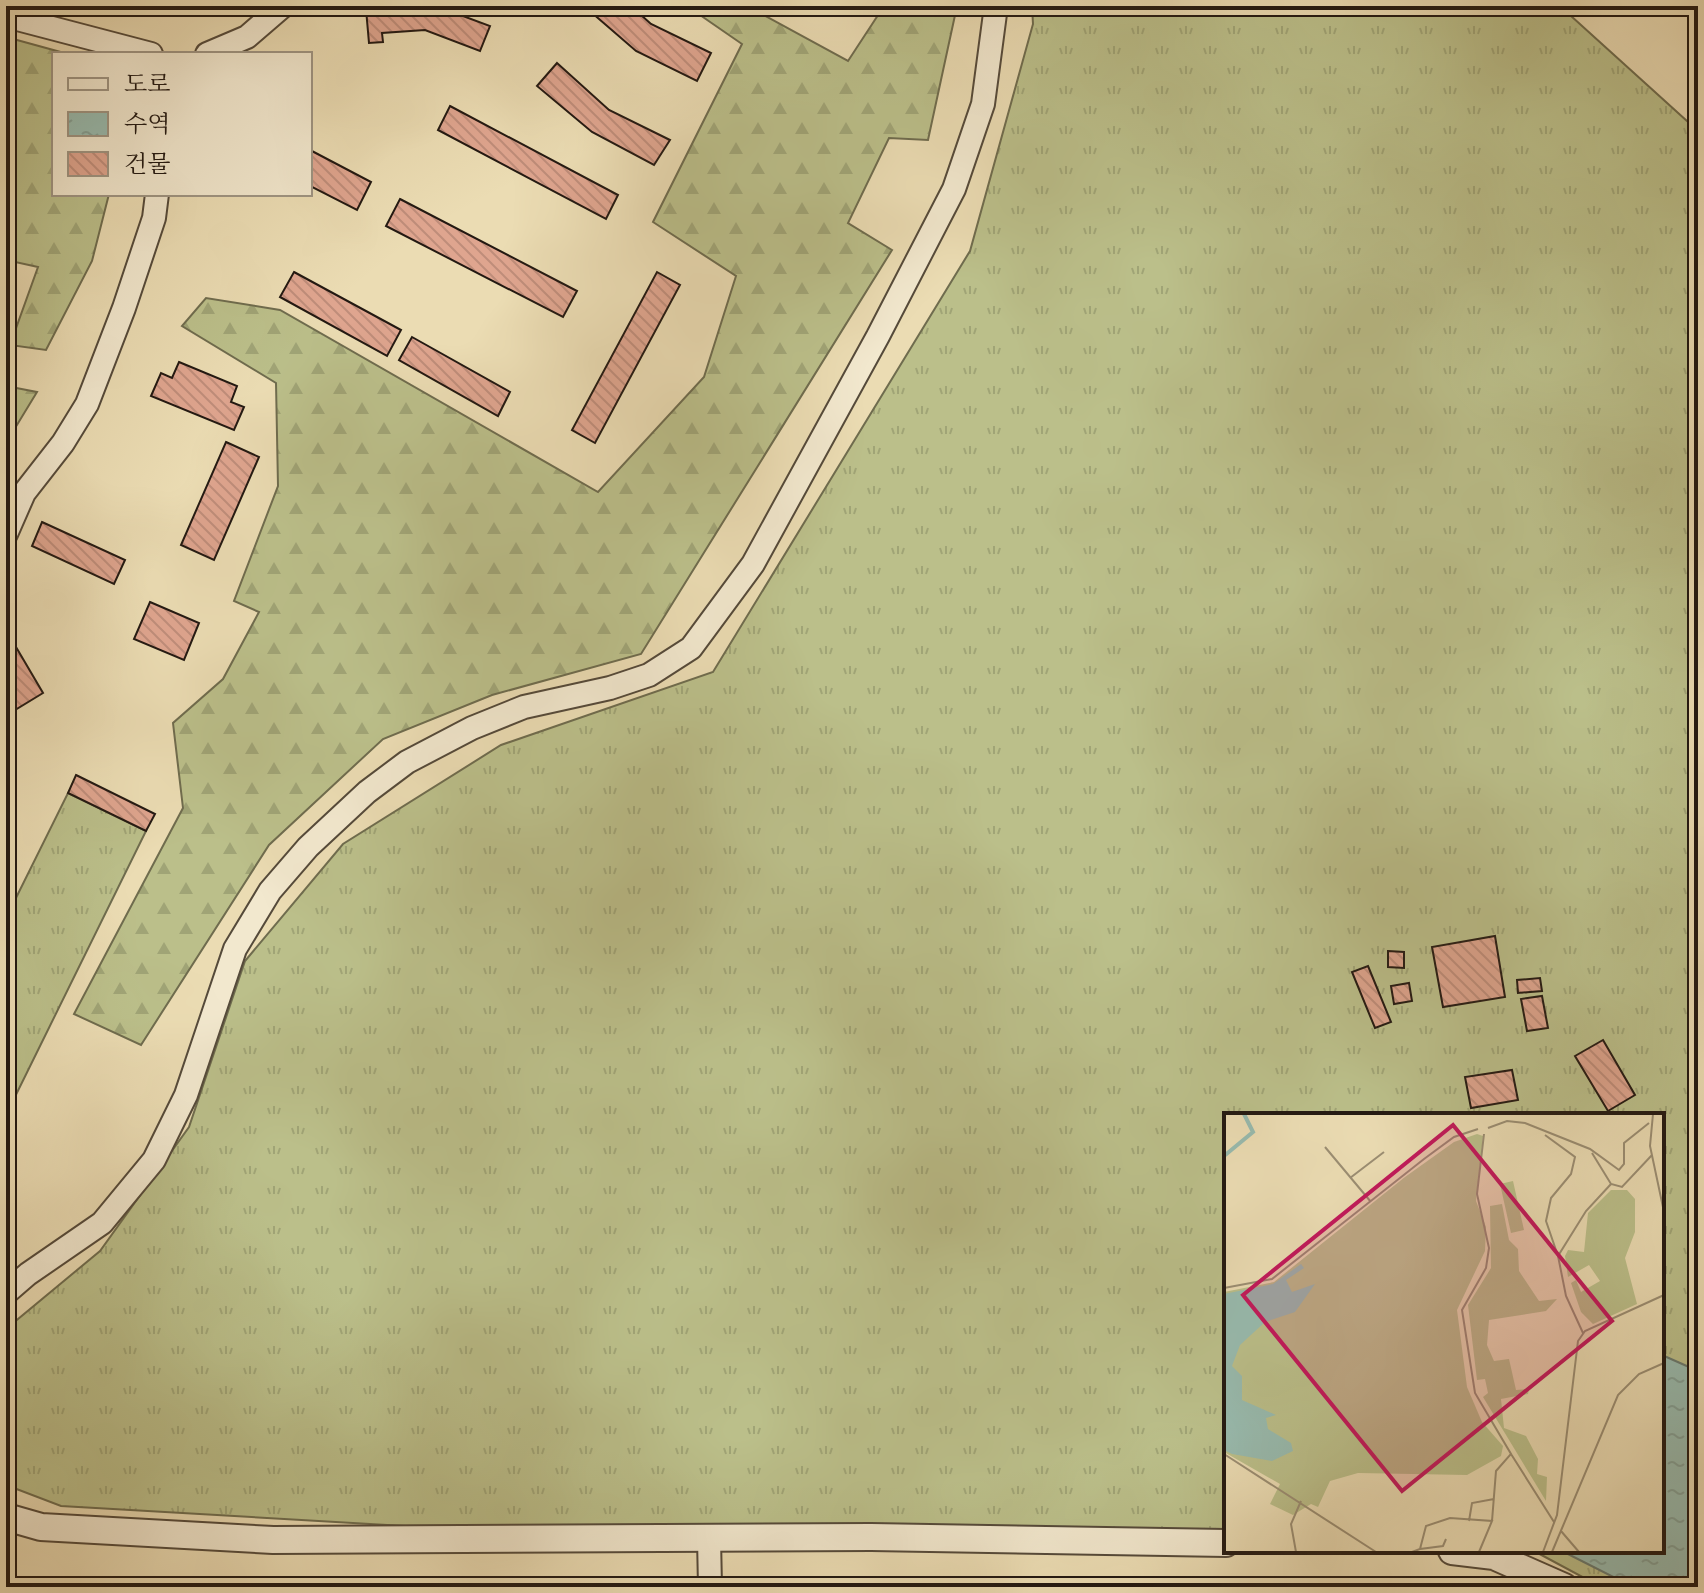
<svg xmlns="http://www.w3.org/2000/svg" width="1704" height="1593" font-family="'IM FELL DW Pica','Noto Serif KR',serif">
<defs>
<pattern id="grass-tufts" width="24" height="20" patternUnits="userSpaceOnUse" patternTransform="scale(2)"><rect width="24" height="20" fill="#bbbf8a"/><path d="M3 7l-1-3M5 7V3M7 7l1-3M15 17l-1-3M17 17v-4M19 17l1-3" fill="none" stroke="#a0a476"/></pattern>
<pattern id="forest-firs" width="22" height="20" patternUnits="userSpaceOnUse" patternTransform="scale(2)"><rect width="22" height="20" fill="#bbbf8a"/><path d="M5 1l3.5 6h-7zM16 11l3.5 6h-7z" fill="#a0a476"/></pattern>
<pattern id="water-ripples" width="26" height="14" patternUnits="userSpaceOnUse" patternTransform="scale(2)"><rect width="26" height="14" fill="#98bbaf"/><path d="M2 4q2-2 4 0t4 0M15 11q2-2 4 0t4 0" fill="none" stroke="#83a096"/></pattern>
<pattern id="building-back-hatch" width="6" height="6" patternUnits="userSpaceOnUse" patternTransform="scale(2)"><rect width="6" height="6" fill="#dfa58f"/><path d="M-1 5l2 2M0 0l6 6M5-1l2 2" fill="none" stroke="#bf8d7a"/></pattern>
</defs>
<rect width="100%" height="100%" fill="#ebdcb3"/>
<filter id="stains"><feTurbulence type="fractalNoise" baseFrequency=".0025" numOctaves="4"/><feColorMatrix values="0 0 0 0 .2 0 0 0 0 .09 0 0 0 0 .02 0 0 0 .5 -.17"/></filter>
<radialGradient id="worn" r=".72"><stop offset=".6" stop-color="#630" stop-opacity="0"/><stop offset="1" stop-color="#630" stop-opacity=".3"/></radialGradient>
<!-- grass -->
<g fill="url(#grass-tufts)" stroke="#6f6c4e" stroke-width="2">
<polygon points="1032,6 1560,6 1698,131 1698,1587 1601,1587 1534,1551 1662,1551 1662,1115 1226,1115 1226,1531 439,1528 61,1506 6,1485 6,1329 100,1251 189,1127 245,961 343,844 501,745 713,672 970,251 1033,24"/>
<polygon points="68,793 146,831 6,1115 6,918"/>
</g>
<!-- forest -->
<g fill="url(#forest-firs)" stroke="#6f6c4e" stroke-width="2">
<polygon points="687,6 747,6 848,61 884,6 957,6 928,140 889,138 848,223 892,250 641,654 492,695 383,739 269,845 141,1045 74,1014 183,808 173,723 223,679 259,612 234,601 278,486 276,383 182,326 206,298 280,310 598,492 704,377 736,276 653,222 742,44"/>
<polygon points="6,37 68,54 54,54 54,194 109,194 92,261 46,350 10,345 38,267 6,260"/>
<polygon points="6,386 37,392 6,443"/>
</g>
<!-- water -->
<polygon fill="url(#water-ripples)" stroke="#697a70" stroke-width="2" points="1662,1355 1698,1371 1698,1587 1633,1587 1562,1551 1662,1551"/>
<!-- building -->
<g fill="url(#building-back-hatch)" stroke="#231912" stroke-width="2">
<polygon points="436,6 490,26 480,51 425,30 382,33 383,42 369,43 366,9"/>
<polygon points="584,6 631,6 651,24 711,53 697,81 636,51"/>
<polygon points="557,63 609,110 670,140 654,165 592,132 537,86"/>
<polygon points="450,106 618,195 606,219 438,130"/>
<polygon points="310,150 371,182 357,210 310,186"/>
<polygon points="400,199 577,291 563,317 386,226"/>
<polygon points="294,272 401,330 387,356 280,297"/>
<polygon points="657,272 680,285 595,443 572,430"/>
<polygon points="412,337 510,392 498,416 399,360"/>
<polygon points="179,362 237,386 231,402 244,407 234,430 151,396 161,373 172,378"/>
<polygon points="226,442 259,457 214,560 181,545"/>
<polygon points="42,522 125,560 114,584 32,546"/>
<polygon points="150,602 199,623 184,660 134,639"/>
<polygon points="6,630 43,693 10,713 6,705"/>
<polygon points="76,775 155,814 146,831 68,793"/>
<polygon points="1495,936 1505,997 1443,1007 1432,947"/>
<polygon points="1388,951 1404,952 1404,968 1388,967"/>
<polygon points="1368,966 1391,1022 1375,1028 1352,972"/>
<polygon points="1540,978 1542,991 1518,993 1517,980"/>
<polygon points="1409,983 1412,1001 1394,1004 1391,986"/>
<polygon points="1542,996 1548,1028 1527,1031 1521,999"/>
<polygon points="1603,1040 1635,1095 1608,1111 1575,1056"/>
<polygon points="1512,1070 1518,1100 1471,1108 1465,1077"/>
</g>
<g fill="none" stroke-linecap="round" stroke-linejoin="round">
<!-- minor casing -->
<g stroke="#554a3a" stroke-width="26">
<g id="minor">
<polyline points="6,16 151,54"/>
<polyline points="207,54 247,37 283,6"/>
<polyline points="6,534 24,493 63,443 87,404 124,308 154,218 157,194"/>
<polyline points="6,1293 28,1274 102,1223 154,1160 186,1095 235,949 270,891 308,847 367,792 407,762 472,728 524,707 610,688 649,675 691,648 753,564 878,336 954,189 983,104 996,6"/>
<polyline points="709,1538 710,1587"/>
</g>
</g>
<!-- tertiary casing -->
<g stroke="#554a3a" stroke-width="30">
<g id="tertiary">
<polyline points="6,1517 41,1527 273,1540 871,1537 1226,1543"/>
<polyline points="1452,1551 1494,1556 1564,1587"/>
</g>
</g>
<!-- minor -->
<use href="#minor" stroke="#f2e8ce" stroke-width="22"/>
<!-- tertiary -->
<use href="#tertiary" stroke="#f2e8ce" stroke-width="26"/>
</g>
<!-- overview -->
<g transform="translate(1224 1113)">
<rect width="440" height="440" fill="#ebdcb3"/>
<path d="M253,21L259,23L252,88L262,114L261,138L233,197L243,274L258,309L279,333L277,343L243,362L134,360L106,368L94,394L87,391L69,402L46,391L56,371L0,339V179L50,169L181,64L230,29ZM289,68L300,117L287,120L276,71Z" fill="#bbbf8a"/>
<path d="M387,77H403L411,86V119L401,145L413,191L369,211L357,199L347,170L352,167L357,179L376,168L365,152L344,164L341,143L344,137L360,139L364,100ZM278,91L285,127L294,136L295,158L315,188L333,186L322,198L265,207L263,232L270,248L285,246L292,277L305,276L304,281L277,286L280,315L302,323L314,346L313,361L323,364L322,388L259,284L264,280L261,266L253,267L244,192L267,155L266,93Z" fill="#bbbf8a"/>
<path d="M77,151L80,155L62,167L68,179L91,171L71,199L41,209L16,232L8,253L18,263V287L52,302L42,305L44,316L67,330L69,338L48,348L8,341L0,337V181L49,171Z" fill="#98bbaf"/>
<path fill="none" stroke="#98bbaf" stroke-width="4" d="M0,43L29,19L20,1"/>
<path fill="none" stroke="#9b8e73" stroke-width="2" d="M429,1L426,33L440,99M264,15L283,8L301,10L366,36L395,57L400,51V30L425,10M260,21L253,81L265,135L262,155L238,197L251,280L287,341L272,358L268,408M321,22L351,44L347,61L327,85L322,108L334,143M101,34L147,89M368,40L387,71L398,74L428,42M126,65L160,39M0,175L48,166L200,46L230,24L254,16M359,220L342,183L334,143L362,98L387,71M0,341L152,439M287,341L330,409M245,408L248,390L270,386M337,418L355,439M196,436L219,433L222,426M72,439L67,411L77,388M188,439L196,436L202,413L226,405L268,408L255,439M319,439L333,402L354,228L361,218L440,182M328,439L394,282L415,261L440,250"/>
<path fill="#c2185b" fill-opacity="0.15" stroke="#c2185b" stroke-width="4" d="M229,12L388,208L178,378L19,182Z"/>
<rect width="440" height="440" fill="none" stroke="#231912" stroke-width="4"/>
</g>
<!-- margin -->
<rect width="1704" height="1593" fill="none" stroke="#ebdcb3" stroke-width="32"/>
<rect x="8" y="8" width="1688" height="1577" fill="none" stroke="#231912" stroke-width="4"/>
<rect x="16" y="16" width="1672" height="1561" fill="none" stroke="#231912" stroke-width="2"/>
<!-- legend -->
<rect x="52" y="52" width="260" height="144" fill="#f2e8ce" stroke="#9f9583" stroke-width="2"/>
<rect x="68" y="78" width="40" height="12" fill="#f2e8ce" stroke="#9f9583" stroke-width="2"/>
<text x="124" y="92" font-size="24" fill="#231912">도로</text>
<rect x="68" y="112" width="40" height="24" fill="url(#water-ripples)" stroke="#9f9583" stroke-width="2"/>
<text x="124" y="132" font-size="24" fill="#231912">수역</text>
<rect x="68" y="152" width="40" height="24" fill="url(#building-back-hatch)" stroke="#9f9583" stroke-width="2"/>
<text x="124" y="172" font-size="24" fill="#231912">건물</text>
<rect width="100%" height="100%" filter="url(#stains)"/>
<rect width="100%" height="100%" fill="url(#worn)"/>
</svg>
